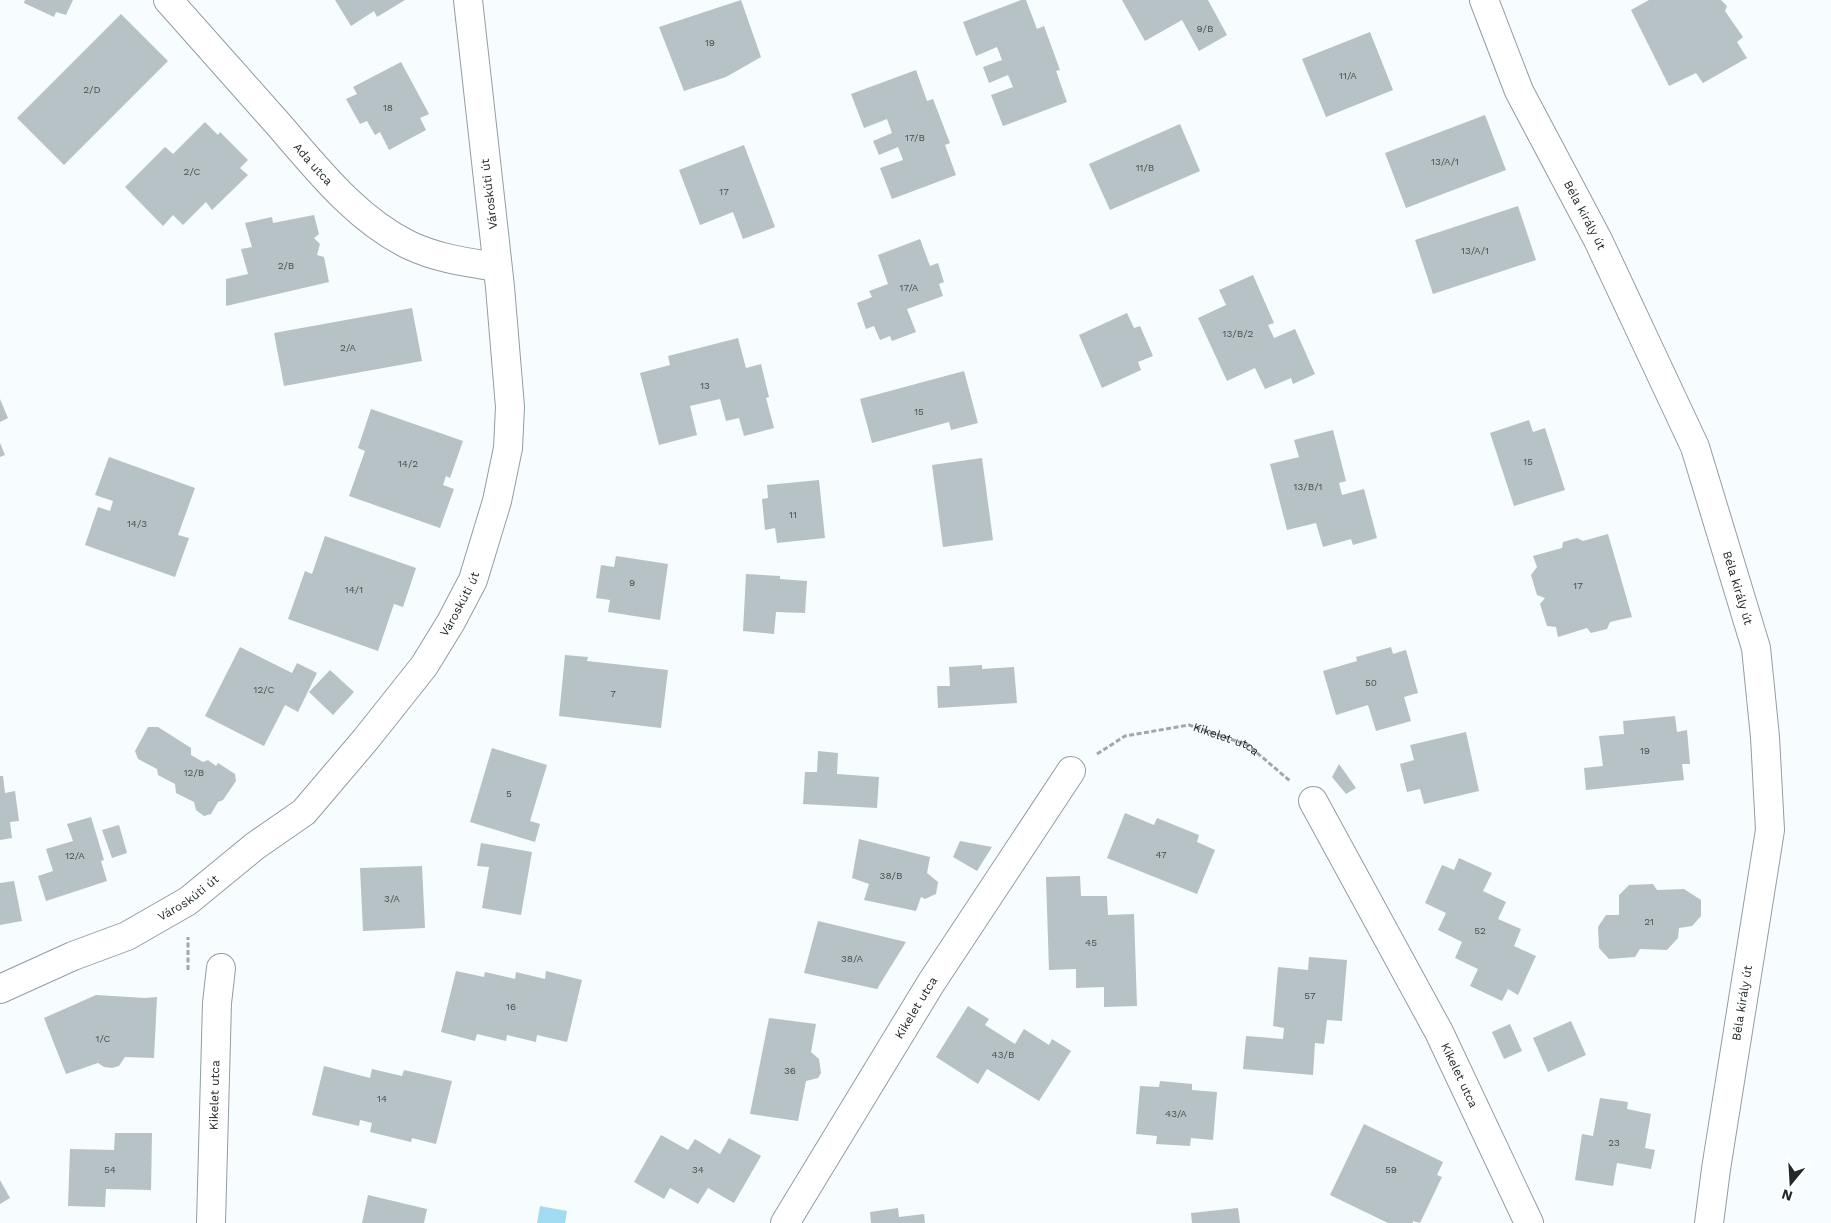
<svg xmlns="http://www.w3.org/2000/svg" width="1831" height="1223" font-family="'Work Sans',sans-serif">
<rect width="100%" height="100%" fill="#f7fcfe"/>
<!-- water -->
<polygon fill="#a1dbf1" points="540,1206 567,1211 565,1223 537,1223"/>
<!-- building -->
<g fill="#b6c2c6">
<polygon points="25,0 73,0 66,15 56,12 54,17 24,3"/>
<polygon points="335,0 405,0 377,17 374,11 351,26"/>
<polygon points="741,0 761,57 726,77 684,91 659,27"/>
<polygon points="1021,0 1026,0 1037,29 1044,26 1060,70 1056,71 1067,102 1003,126 991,95 1013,87 1008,75 989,83 983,67 1002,60 997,47 976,56 963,22"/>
<polygon points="1122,0 1208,0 1227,35 1199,51 1182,20 1145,41"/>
<polygon points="1649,0 1721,0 1727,6 1725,11 1743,37 1737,42 1747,58 1703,83 1696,73 1669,86 1631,10"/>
<polygon points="121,14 168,61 64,165 17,118"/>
<polygon points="1370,32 1393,90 1326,117 1302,59"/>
<polygon points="401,62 429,114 420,118 426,130 389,150 380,132 375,135 367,121 360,124 346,99 357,94 353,87"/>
<polygon points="916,70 927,101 933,99 950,143 945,145 956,175 892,199 880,168 903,160 898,147 879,155 873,141 892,133 887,119 864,128 851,94"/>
<polygon points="1485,115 1506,170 1406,208 1385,153"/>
<polygon points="205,122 218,135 220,132 248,160 240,168 248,175 212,210 206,202 183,225 173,215 163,226 125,187 165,147 173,154"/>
<polygon points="1180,124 1200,171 1110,210 1089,164"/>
<polygon points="744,145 775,227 743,239 733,212 700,225 679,170"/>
<polygon points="1518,206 1536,260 1433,294 1415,240"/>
<polygon points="314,215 319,234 314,238 320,244 317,255 324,257 329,282 226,306 226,279 248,274 241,249 252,247 245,223 272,217 273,223"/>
<polygon points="920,239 930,266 938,263 944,282 939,284 943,296 907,309 916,332 892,341 890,336 880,340 874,326 866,329 857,303 872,297 869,291 888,284 878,255"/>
<polygon points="1253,275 1274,323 1268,325 1274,338 1295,329 1315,374 1293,384 1291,378 1265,389 1255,368 1227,381 1198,318 1226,305 1219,290"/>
<polygon points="412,308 422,361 284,386 274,333"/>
<polygon points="1127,313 1134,328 1140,326 1153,356 1138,362 1141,370 1102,388 1079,335"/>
<polygon points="738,338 746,368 761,364 769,397 766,398 774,428 744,436 739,418 726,421 720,399 690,406 697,435 659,445 640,373 670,365 668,356"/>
<polygon points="964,371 978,423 951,430 949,422 872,443 860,399"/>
<polygon points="0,399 8,418 0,422"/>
<polygon points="371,409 463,441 450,478 446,476 443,485 454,489 440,528 349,496 365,451 358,448"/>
<polygon points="1529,420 1533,432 1545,428 1565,490 1514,506 1490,433"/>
<polygon points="1333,430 1346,481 1339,483 1342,495 1364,489 1377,538 1353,545 1351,539 1323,547 1316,523 1287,530 1270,464 1299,457 1294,440"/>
<polygon points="0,443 5,455 0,457"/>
<polygon points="109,457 195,488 178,535 189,538 175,577 85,545 98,507 110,511 113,501 95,495"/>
<polygon points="982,458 993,540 943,547 932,465"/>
<polygon points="819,480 825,538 777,543 775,528 765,530 762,499 768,498 767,485"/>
<polygon points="1608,534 1632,617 1610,622 1607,629 1591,633 1587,628 1558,637 1556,627 1547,626 1540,604 1545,598 1537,595 1531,575 1537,567 1533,556 1562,548 1563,542 1577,538 1583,541"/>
<polygon points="325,536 416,568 403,607 394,604 378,651 288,619 305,571 312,574"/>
<polygon points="616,556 668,564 660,620 608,612 610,600 596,598 601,565 614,567"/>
<polygon points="746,574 780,576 780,579 807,581 805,613 776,612 774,634 743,631"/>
<polygon points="240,647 292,673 297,663 317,673 298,712 285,705 264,746 205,716"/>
<polygon points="1391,647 1393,654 1406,650 1418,693 1404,697 1411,721 1376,731 1368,705 1336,715 1323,671 1357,661 1356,657"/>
<polygon points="565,655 588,657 587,661 668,670 661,728 559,716"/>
<polygon points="982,665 982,669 1014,667 1017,703 938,708 937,686 950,686 949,667"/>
<polygon points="330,670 354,692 333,715 309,692"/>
<polygon points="1675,716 1677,732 1687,730 1690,764 1682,764 1684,780 1586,790 1584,768 1603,766 1599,736 1624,734 1623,721"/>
<polygon points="148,727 158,727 191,748 191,755 203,762 208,760 216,766 218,763 235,774 236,781 223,800 218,802 211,814 204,816 196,810 194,802 176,793 175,784 158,775 157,769 138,759 135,751"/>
<polygon points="1466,732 1479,791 1424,804 1420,789 1407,792 1400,764 1414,760 1410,745"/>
<polygon points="492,748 547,765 530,821 540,824 535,842 470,822"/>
<polygon points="818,751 838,753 837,774 879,777 877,808 803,804 805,772 817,772"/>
<polygon points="1339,764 1356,788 1346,794 1332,777"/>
<polygon points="0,776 3,776 5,793 15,791 19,821 10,822 12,838 0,840"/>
<polygon points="1125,813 1154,825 1157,818 1199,835 1197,842 1215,850 1197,894 1107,858"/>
<polygon points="91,817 104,860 101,861 107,881 46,901 38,876 53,871 46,849 73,841 67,824"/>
<polygon points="119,825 127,853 112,858 102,830"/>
<polygon points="859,839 930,857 927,873 938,882 936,894 925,899 921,897 916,911 864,900 869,884 852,878"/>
<polygon points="960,841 992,847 977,871 953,857"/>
<polygon points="481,843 532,852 521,915 482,908 489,867 477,866"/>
<polygon points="1459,858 1492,873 1483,891 1506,902 1498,919 1521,929 1514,946 1536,956 1518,995 1508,989 1502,1001 1470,986 1478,969 1455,958 1462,942 1438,930 1446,913 1425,903 1442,865 1454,870"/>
<polygon points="422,866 425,928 363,931 360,868"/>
<polygon points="1080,876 1081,896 1107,896 1108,915 1134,914 1137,1006 1104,1007 1104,987 1076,988 1076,969 1049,970 1046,877"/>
<polygon points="14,881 22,921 0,925 0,883"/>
<polygon points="1653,884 1657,890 1684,889 1701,900 1701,916 1692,926 1679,928 1678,938 1667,950 1640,949 1635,957 1609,959 1599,948 1598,927 1606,915 1619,915 1619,895 1629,885"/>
<polygon points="818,921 906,942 877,989 804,973"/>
<polygon points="1309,957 1347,960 1342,1021 1327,1020 1324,1044 1315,1043 1313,1075 1243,1069 1246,1036 1283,1039 1284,1028 1273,1026 1278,967 1308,970"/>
<polygon points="456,971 484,977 485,972 515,979 516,972 545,979 546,971 582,980 567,1042 537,1035 536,1042 507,1035 506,1041 477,1034 475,1041 441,1032"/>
<polygon points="96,995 145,998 157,997 154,1058 125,1057 119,1066 112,1068 104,1067 98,1063 66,1074 44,1018"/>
<polygon points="968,1006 989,1019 985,1025 1015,1044 1024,1029 1049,1045 1052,1039 1071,1051 1039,1101 987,1069 978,1084 936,1057"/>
<polygon points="769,1018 816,1024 811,1052 819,1059 821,1073 818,1078 806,1081 798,1121 750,1114"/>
<polygon points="1571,1021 1586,1055 1548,1072 1533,1038"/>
<polygon points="1510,1024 1522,1051 1504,1059 1492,1032"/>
<polygon points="324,1066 370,1078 372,1069 402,1076 404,1070 452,1081 436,1144 412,1138 411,1142 370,1132 372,1123 360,1120 359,1126 312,1115"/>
<polygon points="1160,1081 1192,1084 1192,1090 1217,1092 1213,1140 1191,1138 1190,1146 1156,1144 1157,1136 1136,1134 1140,1086 1159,1087"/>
<polygon points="1600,1098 1628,1102 1627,1109 1651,1114 1645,1148 1655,1150 1651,1169 1617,1163 1613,1186 1575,1180 1582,1134 1593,1136"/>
<polygon points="1364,1124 1443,1162 1437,1175 1442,1177 1420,1223 1413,1221 1413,1223 1388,1223 1330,1195"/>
<polygon points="115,1133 152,1133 151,1190 106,1189 105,1207 68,1206 70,1149 114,1150"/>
<polygon points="661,1135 688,1150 695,1139 720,1154 729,1138 761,1156 734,1203 708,1188 698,1204 670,1188 664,1199 634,1182"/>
<polygon points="0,1180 10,1198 0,1204"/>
<polygon points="368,1195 427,1209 424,1223 362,1223"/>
<polygon points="898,1208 899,1217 924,1214 925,1223 871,1223 870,1212"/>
<polygon points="1238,1208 1240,1223 1192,1223 1191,1213"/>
</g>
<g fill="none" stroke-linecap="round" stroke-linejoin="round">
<!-- street casing -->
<g stroke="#929da2" stroke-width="30">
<g id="street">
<path id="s2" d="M168,0C205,42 242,83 279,125C317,169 356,219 409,245C439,259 466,262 497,267"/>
<path id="s3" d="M1313,801L1439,1032L1529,1223"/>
<path id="s4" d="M0,989L73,956L127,936L188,901L255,846L304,812L366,739L424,666L451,622L473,580L497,501L508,448L510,407L500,287L468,0"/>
<path id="s5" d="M211,1223L217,1003L221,968"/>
<path id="s6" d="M785,1223L931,983L1071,771"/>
</g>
</g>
<!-- secondary casing -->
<g stroke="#929da2" stroke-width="30">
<g id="secondary">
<path id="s7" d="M1484,0L1519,91L1598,240L1695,447L1756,648L1765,737L1770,830L1716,1169L1709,1223"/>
</g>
</g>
<!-- path -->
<g stroke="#a2a7a9" stroke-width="3" stroke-dasharray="5 2.5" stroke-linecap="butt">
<path id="s1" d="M1097,754L1125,736L1189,725L1248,745L1290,781"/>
<polyline points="188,970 188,937"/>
</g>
<!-- street -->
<use href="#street" stroke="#fff" stroke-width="28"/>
<!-- secondary -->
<use href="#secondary" stroke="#fff" stroke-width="28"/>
</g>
<g text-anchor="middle" stroke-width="4" stroke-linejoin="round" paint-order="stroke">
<!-- number labels -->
<g font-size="10" fill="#484e50">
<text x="1205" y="32">9/B</text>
<text x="710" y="46">19</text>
<text x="1348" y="79">11/A</text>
<text x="92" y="93">2/D</text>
<text x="388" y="111">18</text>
<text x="915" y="141">17/B</text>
<text x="1445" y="165">13/A/1</text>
<text x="1145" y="171">11/B</text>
<text x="192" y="175">2/C</text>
<text x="724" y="195">17</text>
<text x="1475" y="254">13/A/1</text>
<text x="286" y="269">2/B</text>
<text x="909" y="291">17/A</text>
<text x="1238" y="337">13/B/2</text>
<text x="348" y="351">2/A</text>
<text x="705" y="389">13</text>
<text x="919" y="415">15</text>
<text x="1528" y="465">15</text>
<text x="408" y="467">14/2</text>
<text x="1308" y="490">13/B/1</text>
<text x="793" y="518">11</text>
<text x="137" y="527">14/3</text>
<text x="632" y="586">9</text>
<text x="1578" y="589">17</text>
<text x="354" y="593">14/1</text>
<text x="1371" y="686">50</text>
<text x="264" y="693">12/C</text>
<text x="613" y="697">7</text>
<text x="1645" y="754">19</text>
<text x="194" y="776">12/B</text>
<text x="509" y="797">5</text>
<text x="1161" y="858">47</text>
<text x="75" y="859">12/A</text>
<text x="891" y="879">38/B</text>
<text x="392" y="902">3/A</text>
<text x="1649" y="925">21</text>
<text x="1480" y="934">52</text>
<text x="1091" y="946">45</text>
<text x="852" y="962">38/A</text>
<text x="1310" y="999">57</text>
<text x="511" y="1010">16</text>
<text x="103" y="1042">1/C</text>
<text x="1003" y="1058">43/B</text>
<text x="790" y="1074">36</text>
<text x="382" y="1102">14</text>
<text x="1176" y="1117">43/A</text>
<text x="1614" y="1146">23</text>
<text x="110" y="1173">54</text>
<text x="698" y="1173">34</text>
<text x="1391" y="1173">59</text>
</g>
<!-- street labels -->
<g font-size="12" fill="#232829" stroke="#fff">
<text dy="4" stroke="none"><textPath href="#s2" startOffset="219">Ada utca</textPath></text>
<text transform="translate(489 194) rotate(-97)" y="4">Városkúti út</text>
<text dy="4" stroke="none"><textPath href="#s7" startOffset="238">Béla király út</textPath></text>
<text dy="4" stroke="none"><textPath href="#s7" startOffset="642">Béla király út</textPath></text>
<text dy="4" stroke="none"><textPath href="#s4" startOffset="615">Városkúti út</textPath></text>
<text dy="4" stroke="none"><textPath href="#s1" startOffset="138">Kikelet utca</textPath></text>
<text dy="4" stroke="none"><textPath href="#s4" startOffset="210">Városkúti út</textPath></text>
<text transform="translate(1742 1003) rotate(-81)" y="4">Béla király út</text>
<text dy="4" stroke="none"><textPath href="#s6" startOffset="252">Kikelet utca</textPath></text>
<text dy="4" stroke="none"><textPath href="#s3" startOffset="311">Kikelet utca</textPath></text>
<text dy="4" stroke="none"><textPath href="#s5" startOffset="128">Kikelet utca</textPath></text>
</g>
</g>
<!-- north arrow -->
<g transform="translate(1791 1183) rotate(198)" stroke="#ffffff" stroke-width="4" paint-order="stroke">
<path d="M0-4L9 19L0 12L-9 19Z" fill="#232829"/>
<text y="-8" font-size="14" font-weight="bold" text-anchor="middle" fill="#232829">N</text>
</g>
</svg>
